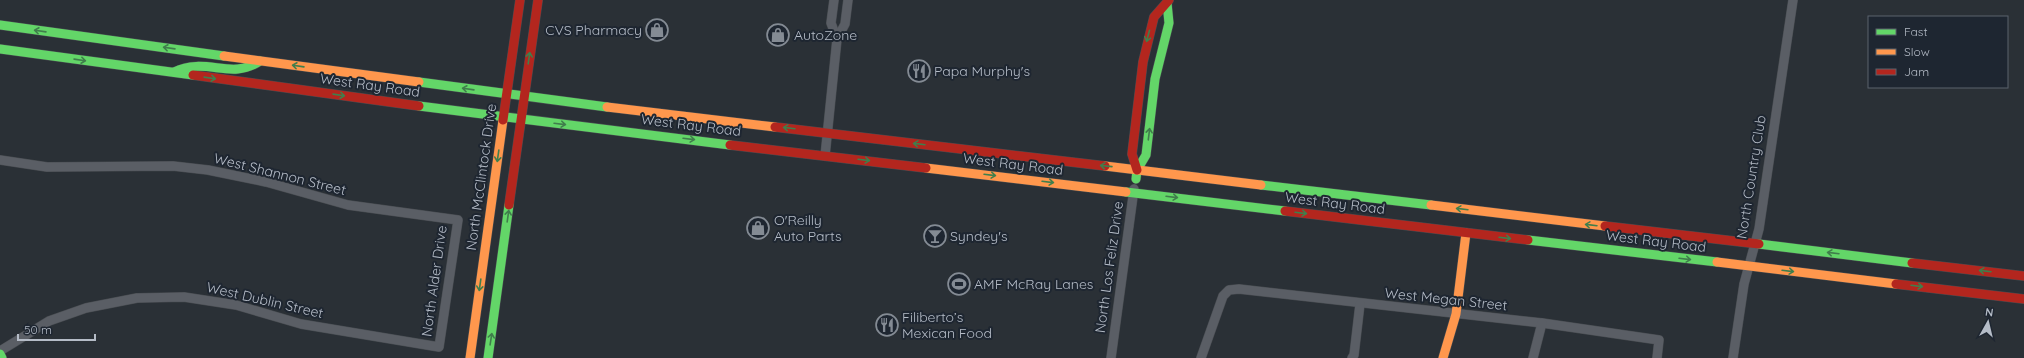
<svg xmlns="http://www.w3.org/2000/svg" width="2024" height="358" font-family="Quicksand,sans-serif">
<rect width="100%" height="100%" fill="#2a3036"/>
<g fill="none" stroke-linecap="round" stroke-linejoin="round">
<!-- street casing -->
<g stroke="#484c51" stroke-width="10">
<g id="street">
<polyline points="834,0 831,23 837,39"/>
<polyline points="825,156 837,39 845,24 848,0"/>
<polyline points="0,160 47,167 173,166 208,170 266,182 348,205 458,220 439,347 301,324 236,305 184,297 137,298 86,308 49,321 0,351"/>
<polyline points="1111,358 1134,189"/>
<polyline points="1201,358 1223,296 1229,290 1239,289 1542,323 1659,340 1657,358"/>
<polyline points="1352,358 1354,355 1360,304"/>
<polyline points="1533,358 1542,323"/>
<polyline points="1733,358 1744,284 1759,229 1793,0"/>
</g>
</g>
<!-- fast casing -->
<g stroke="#484c51" stroke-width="10">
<g id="fast">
<polyline points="0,25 224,56"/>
<polyline points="0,49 193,75"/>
<path d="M174,72C207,56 230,81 260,61"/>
<polyline points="419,82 607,107"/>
<polyline points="419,106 730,145"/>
<polyline points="1136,179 1137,170 1146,155 1155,79 1169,23 1167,3"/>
<polyline points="1261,185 1431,205"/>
<polyline points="1126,192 1285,211"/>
<polyline points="1528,240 1717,262"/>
<polyline points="1759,244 1912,263"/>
<polyline points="0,354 2,358"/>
<polyline points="488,358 509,205"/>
</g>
</g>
<!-- slow casing -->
<g stroke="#484c51" stroke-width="10">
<g id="slow">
<polyline points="224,56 419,82"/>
<polyline points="607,107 775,127"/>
<polyline points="1105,166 1261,185"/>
<polyline points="926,168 1126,192"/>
<polyline points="1431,205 1605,226"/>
<polyline points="1717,262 1896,284"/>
<polyline points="470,358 503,120"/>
<polyline points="1443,358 1456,314 1466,233"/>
</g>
</g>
<!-- jam casing -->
<g stroke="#484c51" stroke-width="10">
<g id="jam">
<polyline points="193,75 419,106"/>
<polyline points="503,120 520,0"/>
<polyline points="775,127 1105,166"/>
<polyline points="730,145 926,168"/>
<polyline points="1137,170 1132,154 1143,62 1154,17 1169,0"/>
<polyline points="509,205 538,0"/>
<polyline points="1285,211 1528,240"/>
<polyline points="1605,226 1759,244"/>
<polyline points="1912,263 2024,276"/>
<polyline points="1896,284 2024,299"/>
</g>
</g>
<!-- street -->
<use href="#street" stroke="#5a5e65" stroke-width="9"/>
<!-- fast -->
<use href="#fast" stroke="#63d668" stroke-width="9"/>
<!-- slow -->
<use href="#slow" stroke="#ff974d" stroke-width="9"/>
<!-- jam -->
<use href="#jam" stroke="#b3261e" stroke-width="9"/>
</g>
<!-- one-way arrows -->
<defs><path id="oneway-shaft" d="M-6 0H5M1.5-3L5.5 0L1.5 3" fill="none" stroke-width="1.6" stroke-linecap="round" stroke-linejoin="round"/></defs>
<g stroke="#407e4c">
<use href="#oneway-shaft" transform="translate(40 31) rotate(-172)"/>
<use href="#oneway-shaft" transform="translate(1148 36) rotate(105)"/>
<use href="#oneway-shaft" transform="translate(169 48) rotate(-172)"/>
<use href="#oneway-shaft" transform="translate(529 58) rotate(-82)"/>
<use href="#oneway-shaft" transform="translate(80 60) rotate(8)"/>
<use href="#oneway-shaft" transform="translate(298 66) rotate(-172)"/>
<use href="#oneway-shaft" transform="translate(210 78) rotate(8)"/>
<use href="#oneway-shaft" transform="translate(468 89) rotate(-172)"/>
<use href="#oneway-shaft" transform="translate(339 95) rotate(8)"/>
<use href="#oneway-shaft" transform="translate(560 124) rotate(7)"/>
<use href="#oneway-shaft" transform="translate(789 128) rotate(-173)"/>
<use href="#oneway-shaft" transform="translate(1149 134) rotate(-83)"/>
<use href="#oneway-shaft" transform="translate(689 139) rotate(7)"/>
<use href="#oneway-shaft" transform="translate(919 144) rotate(-173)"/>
<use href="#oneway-shaft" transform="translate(498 156) rotate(98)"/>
<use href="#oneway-shaft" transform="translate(864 160) rotate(7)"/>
<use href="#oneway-shaft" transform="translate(1106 166) rotate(-174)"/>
<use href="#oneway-shaft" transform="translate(990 175) rotate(7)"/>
<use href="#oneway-shaft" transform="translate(1048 182) rotate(7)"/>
<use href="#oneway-shaft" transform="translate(1172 197) rotate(7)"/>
<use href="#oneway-shaft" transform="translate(1462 209) rotate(-173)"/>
<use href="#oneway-shaft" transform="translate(1301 213) rotate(7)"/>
<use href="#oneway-shaft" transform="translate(508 216) rotate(-82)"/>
<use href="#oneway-shaft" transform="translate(1591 225) rotate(-173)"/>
<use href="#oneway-shaft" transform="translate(1505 238) rotate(7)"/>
<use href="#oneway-shaft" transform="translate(1833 253) rotate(-173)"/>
<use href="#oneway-shaft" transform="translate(1685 259) rotate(7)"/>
<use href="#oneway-shaft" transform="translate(1788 271) rotate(7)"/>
<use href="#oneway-shaft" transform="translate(1985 271) rotate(-173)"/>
<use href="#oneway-shaft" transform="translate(480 285) rotate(98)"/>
<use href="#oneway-shaft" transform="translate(1917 286) rotate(7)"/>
<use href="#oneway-shaft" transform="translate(491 339) rotate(-81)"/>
</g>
<!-- icons -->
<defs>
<g id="shop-ring" transform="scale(1.15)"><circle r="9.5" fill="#1e2631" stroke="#848b94" stroke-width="1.5"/><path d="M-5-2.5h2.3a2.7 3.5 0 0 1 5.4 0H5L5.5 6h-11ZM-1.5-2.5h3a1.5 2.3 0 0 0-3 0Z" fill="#848b94"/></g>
<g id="restaurant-ring" transform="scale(1.15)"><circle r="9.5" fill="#1e2631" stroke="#848b94" stroke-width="1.5"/><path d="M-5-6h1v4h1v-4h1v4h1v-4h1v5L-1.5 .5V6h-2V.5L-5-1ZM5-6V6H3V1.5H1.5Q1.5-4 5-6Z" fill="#848b94"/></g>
<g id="bar-ring" transform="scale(1.15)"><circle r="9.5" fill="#1e2631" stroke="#848b94" stroke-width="1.5"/><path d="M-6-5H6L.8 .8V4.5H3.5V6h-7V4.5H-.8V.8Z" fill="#848b94"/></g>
<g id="stadium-ring" transform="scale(1.15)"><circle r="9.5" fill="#1e2631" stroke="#848b94" stroke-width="1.5"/><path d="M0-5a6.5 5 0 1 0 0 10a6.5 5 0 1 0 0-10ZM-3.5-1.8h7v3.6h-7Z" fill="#848b94"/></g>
</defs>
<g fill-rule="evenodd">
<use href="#shop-ring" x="657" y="30"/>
<use href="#shop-ring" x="778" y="35"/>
<use href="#restaurant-ring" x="919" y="71"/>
<use href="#shop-ring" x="758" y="228"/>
<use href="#bar-ring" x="935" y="236"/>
<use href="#stadium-ring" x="959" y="284"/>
<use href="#restaurant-ring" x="887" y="325"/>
</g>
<g text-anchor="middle" stroke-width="4" stroke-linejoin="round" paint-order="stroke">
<!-- poi labels -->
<g font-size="14" fill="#b5bcc7" stroke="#1e2631" text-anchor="start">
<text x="642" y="35" text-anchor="end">CVS Pharmacy</text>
<text x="794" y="40">AutoZone</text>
<text x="934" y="76">Papa Murphy's</text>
<text x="774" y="225">O'Reilly<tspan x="774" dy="16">Auto Parts</tspan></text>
<text x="950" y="241">Syndey's</text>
<text x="974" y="289">AMF McRay Lanes</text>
<text x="902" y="322">Filiberto’s<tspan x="902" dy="16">Mexican Food</tspan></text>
</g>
<!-- street labels -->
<g font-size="14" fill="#b5bcc7" stroke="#1e2631">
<text transform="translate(370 85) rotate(8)" y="5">West Ray Road</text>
<text transform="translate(691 125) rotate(7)" y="5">West Ray Road</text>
<text transform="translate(1013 164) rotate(7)" y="5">West Ray Road</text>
<text transform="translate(280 174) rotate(14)" y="5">West Shannon Street</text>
<text transform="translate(481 177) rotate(-82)" y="5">North McClintock Drive</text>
<text transform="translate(1751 177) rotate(-81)" y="5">North Country Club</text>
<text transform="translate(1335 203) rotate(7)" y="5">West Ray Road</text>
<text transform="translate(1656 241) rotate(7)" y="5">West Ray Road</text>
<text transform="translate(1109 267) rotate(-82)" y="5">North Los Feliz Drive</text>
<text transform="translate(434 281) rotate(-82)" y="5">North Alder Drive</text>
<text transform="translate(1446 299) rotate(6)" y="5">West Megan Street</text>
<text transform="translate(265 300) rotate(13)" y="5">West Dublin Street</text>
</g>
</g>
<!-- legend -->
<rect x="1868" y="16" width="140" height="72" fill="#1e2631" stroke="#5a626d"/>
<rect x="1876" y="29" width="20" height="6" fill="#63d668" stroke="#5a626d"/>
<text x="1904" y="36" font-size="12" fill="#b5bcc7">Fast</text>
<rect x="1876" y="49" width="20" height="6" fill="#ff974d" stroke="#5a626d"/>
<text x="1904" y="56" font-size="12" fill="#b5bcc7">Slow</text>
<rect x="1876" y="69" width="20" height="6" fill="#b3261e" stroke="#5a626d"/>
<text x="1904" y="76" font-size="12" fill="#b5bcc7">Jam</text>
<!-- north arrow -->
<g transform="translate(1988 322) rotate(8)" stroke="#1e2631" stroke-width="3" paint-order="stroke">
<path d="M0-3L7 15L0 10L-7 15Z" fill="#b5bcc7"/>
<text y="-6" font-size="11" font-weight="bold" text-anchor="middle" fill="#b5bcc7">N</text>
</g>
<!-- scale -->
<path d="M18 334v6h77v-6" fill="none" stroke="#b5bcc7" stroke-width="2"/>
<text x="24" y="334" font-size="12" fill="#b5bcc7" stroke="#1e2631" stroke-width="3" paint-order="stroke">50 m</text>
</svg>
